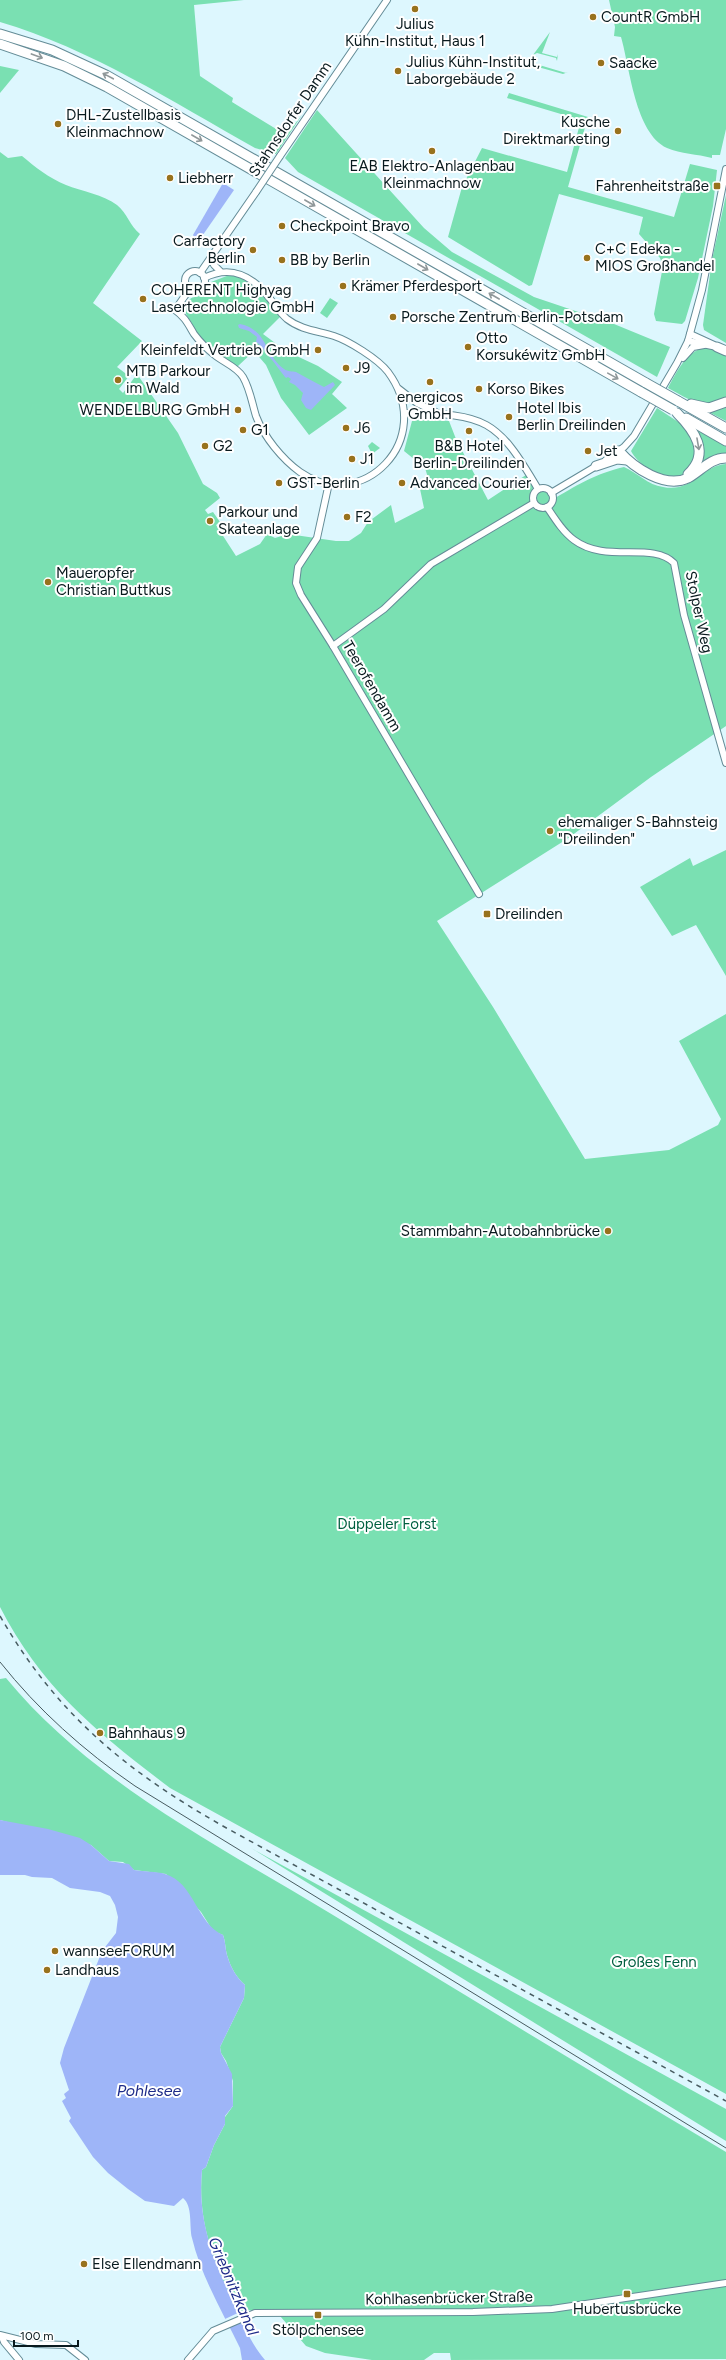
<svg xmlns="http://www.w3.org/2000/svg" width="726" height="2360" font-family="Figtree,sans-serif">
<rect width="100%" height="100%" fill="#ddf7fe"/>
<!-- green -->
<g fill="#7ae0b2">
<path d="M0,0H244L194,5L200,76L233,98L232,102L286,135L302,115L276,154L255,148C173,102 91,49 0,22Z"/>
<path d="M609,0H726V129L720,155H712V158C697,154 681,154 667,148C635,133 630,68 621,37L614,36L615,27Z"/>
<polygon points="550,32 542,53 557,57 558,54 557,61 556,58 537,53 533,55"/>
<polygon points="536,64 566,73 568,72 563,74 538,67"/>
<polygon points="0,66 19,70 0,93"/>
<polygon points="509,93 588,117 568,187 674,217 690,164 717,170 713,206 698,278 685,321 682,324 656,321 654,314 663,266 660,258 639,234 643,217 559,194 532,285 529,286 448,237 462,187 482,148 567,172 581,120 507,98"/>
<polygon points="317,110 424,228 452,252 534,297 614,324 670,347 657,377 298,172 285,158"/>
<path d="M0,152L8,158L22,156C35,167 49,178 66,185C81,191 104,195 117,205C127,213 130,226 140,234L93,303L142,341L117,367L129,376L119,389L123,393L137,374L178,433L203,484L217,493L220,498L205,510L208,514L213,512L220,522L216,525L236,556L260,544L267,534L275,538L288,534L336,541H349L361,533L368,522L391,505L395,523L424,508L420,489L430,484L425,468L404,451L412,421L415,419L449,421L456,439L488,500L526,475L533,487L531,508L548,511L553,507L555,498C581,483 595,474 624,467C638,473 648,485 663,487C692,493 701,466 726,464V726L651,777L567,839L437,921L493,1007L585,1159L669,1150L718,1125L721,1119L679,1041L726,1014V2094L170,1788C99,1734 42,1689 0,1607Z"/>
<polygon points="726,195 726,343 704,330 703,325 712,260"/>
<path d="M232,274C254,283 267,298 280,317L263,334L286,351L318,366L342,382L332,394L347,408L309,435L281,398L266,365L254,351L237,367C222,357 206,347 196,333C194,329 193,325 191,322C187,315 181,310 187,302C194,292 203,303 211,282Z"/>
<polygon points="330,298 338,303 327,318 320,313"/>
<path d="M705,347L726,355V398C702,410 690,400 668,388C677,371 686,352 705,347Z"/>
<polygon points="726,404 726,421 705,410"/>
<path d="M657,408L689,429L697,452C694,458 691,467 687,471C671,487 639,467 631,451Z"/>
<polygon points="693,428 726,446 726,455 695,468 698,464"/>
<polygon points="372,442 380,448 372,454 368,446"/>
<circle cx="543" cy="497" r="8"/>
<polygon points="726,850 726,976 696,925 672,936 640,887 690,858 693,866"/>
<path d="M6,1678C91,1781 215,1844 328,1912C460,1992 593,2073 726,2152V2359L451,2360L450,2353H434L424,2360H372L325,2353L306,2346L274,2309L237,2311C215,2264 197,2224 202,2170L206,2167L214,2145L225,2124V2117L233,2106V2081L226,2061L221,2053L220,2047L244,1998L245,1985C237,1978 231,1968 228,1958C225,1951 226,1943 223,1935L213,1931L201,1912L166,1874L134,1870L123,1862L109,1861L91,1845L0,1820V1679Z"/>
<polygon points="251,1848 726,2109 726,2141"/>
</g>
<!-- water -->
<g fill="#9eb5f8">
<polygon points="223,183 234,190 198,242 193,235"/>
<path d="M240,324C268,330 264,355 284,369C288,372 292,371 296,372C305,377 314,382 324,387L333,382L335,385L311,410L306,408L301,400L303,393L295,385L289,382L291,379L288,377L286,378C280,371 261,344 256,342L257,337L249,331L239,328L238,325Z"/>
<path d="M0,1820L48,1829L80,1838L91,1845L109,1861L129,1864L134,1870C144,1872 156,1871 165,1874C194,1882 197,1924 223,1935C226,1943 225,1951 228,1958C231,1968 237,1978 245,1985L244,1998L220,2047L221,2053L232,2074L233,2106L225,2116V2124L214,2145L206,2167L202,2170C197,2222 214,2261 235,2306C244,2325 251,2344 265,2360H242L240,2348C223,2313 201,2276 192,2238C189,2226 193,2206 183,2198L174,2206L145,2201L128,2189L108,2173L93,2157L69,2121L71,2118L62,2101L66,2098L64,2094L69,2090L60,2063L64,2048L102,1951L116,1933L118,1917L115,1905L110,1896L100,1892L70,1888L52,1878L32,1877L25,1875H0Z"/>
</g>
<!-- pier -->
<polygon fill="#ddf7fe" points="240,2312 243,2321 228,2328 225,2319"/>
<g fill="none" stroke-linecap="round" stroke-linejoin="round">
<!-- tertiary casing -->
<g stroke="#648c97" stroke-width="8">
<g id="tertiary">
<polyline points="280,156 387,0"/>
<polyline points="212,256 214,265 220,271"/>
<circle cx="195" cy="281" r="10"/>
<polyline points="200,273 256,192"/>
<path d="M189,290L175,310C185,317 188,324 194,334C200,342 208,350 216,356C225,363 237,367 243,377C250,389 252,403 256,416C264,437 282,459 300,472C361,515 438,440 388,372C378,359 349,341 334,336C318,331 301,330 287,319C280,313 276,306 271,300C253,276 232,264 204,278"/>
<polyline points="690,334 714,345"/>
<polyline points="688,341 717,347"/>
<polyline points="683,358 693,347 704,345"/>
<polyline points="399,389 417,403 436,412"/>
<path d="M405,413C486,414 497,419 538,489"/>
<polyline points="606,460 624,447 634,436 677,363 688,341 702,290 726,169"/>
<polyline points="329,483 317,538 298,567 296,583 301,595 333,646 479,894"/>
<circle cx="543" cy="498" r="10"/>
<polyline points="551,493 598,465"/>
<path d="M547,507C555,519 563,532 574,540C606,564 652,541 674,563L684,615L726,763"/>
<polyline points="333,646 384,609 431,564 534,503"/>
<polyline points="0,2335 36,2344 66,2345 85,2360"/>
<polyline points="2,2337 4,2342 19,2360"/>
<polyline points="188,2360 213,2331 255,2313 473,2312 552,2309 726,2283"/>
</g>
</g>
<!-- motorway casing -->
<g stroke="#648c97" stroke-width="11">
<g id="motorway">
<polyline points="0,34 52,50 106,75 646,383"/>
<polyline points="0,44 64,66 107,87 641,392"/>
<polyline points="717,347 726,351"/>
<polyline points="678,401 726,428"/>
<polyline points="691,404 709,408 726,402"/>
<path d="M677,413C694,430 711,453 688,474"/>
<polyline points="686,418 726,441"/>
<path d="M619,451C634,468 665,489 688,478C701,471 710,458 726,458"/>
<polyline points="596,466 617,459 627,460"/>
</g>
</g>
<!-- tertiary -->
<use href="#tertiary" stroke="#fff" stroke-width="6"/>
<!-- motorway -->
<use href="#motorway" stroke="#fff" stroke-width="9"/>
<!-- tram -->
<path stroke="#485c61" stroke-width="1" d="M0,1662C38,1710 84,1751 135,1786L726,2148"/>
<!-- rail -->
<path stroke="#485c61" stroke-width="1.5" stroke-dasharray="5 5" stroke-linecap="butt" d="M0,1616C58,1717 130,1774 230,1830L726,2101"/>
<!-- tertiary-bridge casing -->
<g stroke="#648c97" stroke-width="8" stroke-linecap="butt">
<polyline id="tertiary-bridge" points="256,192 280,156"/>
</g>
<!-- motorway-bridge casing -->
<g stroke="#648c97" stroke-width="11" stroke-linecap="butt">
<g id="motorway-bridge">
<polyline points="646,383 678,401"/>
<polyline points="641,392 673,410"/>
</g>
</g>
<!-- tertiary-bridge -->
<use href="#tertiary-bridge" stroke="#fff" stroke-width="6"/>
<!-- motorway-bridge -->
<use href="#motorway-bridge" stroke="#fff" stroke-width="9"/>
</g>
<!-- one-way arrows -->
<defs><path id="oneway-shaft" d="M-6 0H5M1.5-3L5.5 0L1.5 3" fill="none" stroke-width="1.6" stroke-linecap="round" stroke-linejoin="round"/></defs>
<g stroke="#90989a">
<use href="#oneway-shaft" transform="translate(37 56) rotate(20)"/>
<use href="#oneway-shaft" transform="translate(108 76) rotate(-152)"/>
<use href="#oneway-shaft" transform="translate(197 138) rotate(30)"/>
<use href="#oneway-shaft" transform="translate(310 203) rotate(30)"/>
<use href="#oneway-shaft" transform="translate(423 267) rotate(30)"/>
<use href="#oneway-shaft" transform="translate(494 296) rotate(-150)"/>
<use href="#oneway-shaft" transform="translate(613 376) rotate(29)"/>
<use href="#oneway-shaft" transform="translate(698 444) rotate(80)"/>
</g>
<!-- markers -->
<g fill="#98721d" stroke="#fff" stroke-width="1.5">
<circle cx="415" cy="9" r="4"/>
<circle cx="593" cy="17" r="4"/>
<circle cx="601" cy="63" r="4"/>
<circle cx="398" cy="71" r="4"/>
<circle cx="58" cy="124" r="4"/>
<circle cx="618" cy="131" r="4"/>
<circle cx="432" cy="151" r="4"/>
<circle cx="170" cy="178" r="4"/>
<rect x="713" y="182" width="8" height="8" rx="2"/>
<circle cx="282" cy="226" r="4"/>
<circle cx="253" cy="250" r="4"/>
<circle cx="587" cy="258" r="4"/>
<circle cx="282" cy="260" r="4"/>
<circle cx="343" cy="286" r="4"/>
<circle cx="143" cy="299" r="4"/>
<circle cx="393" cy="317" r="4"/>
<circle cx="468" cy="347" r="4"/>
<circle cx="318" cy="350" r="4"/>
<circle cx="346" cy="368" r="4"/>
<circle cx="118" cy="380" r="4"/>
<circle cx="430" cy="382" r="4"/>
<circle cx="479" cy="389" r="4"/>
<circle cx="238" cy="410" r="4"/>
<circle cx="509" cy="417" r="4"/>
<circle cx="346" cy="428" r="4"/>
<circle cx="243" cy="430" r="4"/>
<circle cx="469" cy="431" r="4"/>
<circle cx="205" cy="446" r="4"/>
<circle cx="588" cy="451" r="4"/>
<circle cx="352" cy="459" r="4"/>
<circle cx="279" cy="483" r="4"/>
<circle cx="402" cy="483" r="4"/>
<circle cx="347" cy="517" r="4"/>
<circle cx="210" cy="521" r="4"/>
<circle cx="48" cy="582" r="4"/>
<circle cx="550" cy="831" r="4"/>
<rect x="483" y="910" width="8" height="8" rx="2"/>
<circle cx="608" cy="1231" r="4"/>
<circle cx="100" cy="1733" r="4"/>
<circle cx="55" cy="1951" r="4"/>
<circle cx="47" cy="1970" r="4"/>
<circle cx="84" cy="2264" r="4"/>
<rect x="623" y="2290" width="8" height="8" rx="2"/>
<rect x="314" y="2311" width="8" height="8" rx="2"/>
</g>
<g text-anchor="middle" stroke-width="4" stroke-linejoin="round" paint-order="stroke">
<!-- poi labels -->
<g font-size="15" fill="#091a1e" stroke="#fff" text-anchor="start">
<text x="601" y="22">CountR GmbH</text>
<text x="415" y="29" text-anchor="middle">Julius<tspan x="415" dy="17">Kühn-Institut, Haus 1</tspan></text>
<text x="406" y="67">Julius Kühn-Institut,<tspan x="406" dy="17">Laborgebäude 2</tspan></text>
<text x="609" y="68">Saacke</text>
<text x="66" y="120">DHL-Zustellbasis<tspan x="66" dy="17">Kleinmachnow</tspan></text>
<text x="610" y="127" text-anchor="end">Kusche<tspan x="610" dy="17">Direktmarketing</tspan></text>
<text x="432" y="171" text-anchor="middle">EAB Elektro-Anlagenbau<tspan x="432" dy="17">Kleinmachnow</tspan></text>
<text x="178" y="183">Liebherr</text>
<text x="709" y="191" text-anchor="end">Fahrenheitstraße</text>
<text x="290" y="231">Checkpoint Bravo</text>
<text x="245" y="246" text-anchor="end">Carfactory<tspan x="245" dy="17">Berlin</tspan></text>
<text x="595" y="254">C+C Edeka -<tspan x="595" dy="17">MIOS Großhandel</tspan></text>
<text x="290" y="265">BB by Berlin</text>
<text x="351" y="291">Krämer Pferdesport</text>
<text x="151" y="295">COHERENT Highyag<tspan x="151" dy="17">Lasertechnologie GmbH</tspan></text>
<text x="401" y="322">Porsche Zentrum Berlin-Potsdam</text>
<text x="476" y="343">Otto<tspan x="476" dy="17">Korsukéwitz GmbH</tspan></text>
<text x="310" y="355" text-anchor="end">Kleinfeldt Vertrieb GmbH</text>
<text x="354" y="373">J9</text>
<text x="126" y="376">MTB Parkour<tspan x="126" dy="17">im Wald</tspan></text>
<text x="487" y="394">Korso Bikes</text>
<text x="430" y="402" text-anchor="middle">energicos<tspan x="430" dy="17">GmbH</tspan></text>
<text x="517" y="413">Hotel Ibis<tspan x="517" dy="17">Berlin Dreilinden</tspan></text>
<text x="230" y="415" text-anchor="end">WENDELBURG GmbH</text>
<text x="354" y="433">J6</text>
<text x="251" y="435">G1</text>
<text x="213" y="451">G2</text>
<text x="469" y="451" text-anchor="middle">B&amp;B Hotel<tspan x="469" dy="17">Berlin-Dreilinden</tspan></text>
<text x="596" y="456">Jet</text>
<text x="360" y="464">J1</text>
<text x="287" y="488">GST-Berlin</text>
<text x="410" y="488">Advanced Courier</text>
<text x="218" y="517">Parkour und<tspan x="218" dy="17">Skateanlage</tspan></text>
<text x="355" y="522">F2</text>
<text x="56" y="578">Maueropfer<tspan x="56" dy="17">Christian Buttkus</tspan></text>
<text x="558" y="827">ehemaliger S-Bahnsteig<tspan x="558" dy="17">"Dreilinden"</tspan></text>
<text x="495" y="919">Dreilinden</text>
<text x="600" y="1236" text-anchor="end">Stammbahn-Autobahnbrücke</text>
<text x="108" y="1738">Bahnhaus 9</text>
<text x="63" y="1956">wannseeFORUM</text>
<text x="55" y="1975">Landhaus</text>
<text x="92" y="2269">Else Ellendmann</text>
<text x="627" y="2314" text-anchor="middle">Hubertusbrücke</text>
<text x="318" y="2335" text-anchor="middle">Stölpchensee</text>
</g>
<!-- street labels -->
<g font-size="15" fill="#091a1e" stroke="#fff">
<text transform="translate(290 119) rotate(-56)" y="5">Stahnsdorfer Damm</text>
<text transform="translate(699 612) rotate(78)" y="5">Stolper Weg</text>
<text transform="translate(372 686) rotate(60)" y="5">Teerofendamm</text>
<text transform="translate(449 2298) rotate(-1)" y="5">Kohlhasenbrücker Straße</text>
</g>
<!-- park labels -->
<g font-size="15" fill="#005f40" stroke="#fff">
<text x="387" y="1529">Düppeler Forst</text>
<text x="654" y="1967">Großes Fenn</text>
</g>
<!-- water labels -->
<g font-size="16" font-style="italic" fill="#1e2b89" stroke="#fff">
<text x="149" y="2096">Pohlesee</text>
<text transform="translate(234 2286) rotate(67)" y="6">Griebnitzkanal</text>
</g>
</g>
<!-- scale -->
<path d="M14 2340v6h64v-6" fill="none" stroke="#091a1e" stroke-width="2"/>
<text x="20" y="2340" font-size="12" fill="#091a1e" stroke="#ffffff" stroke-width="3" paint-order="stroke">100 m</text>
</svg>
